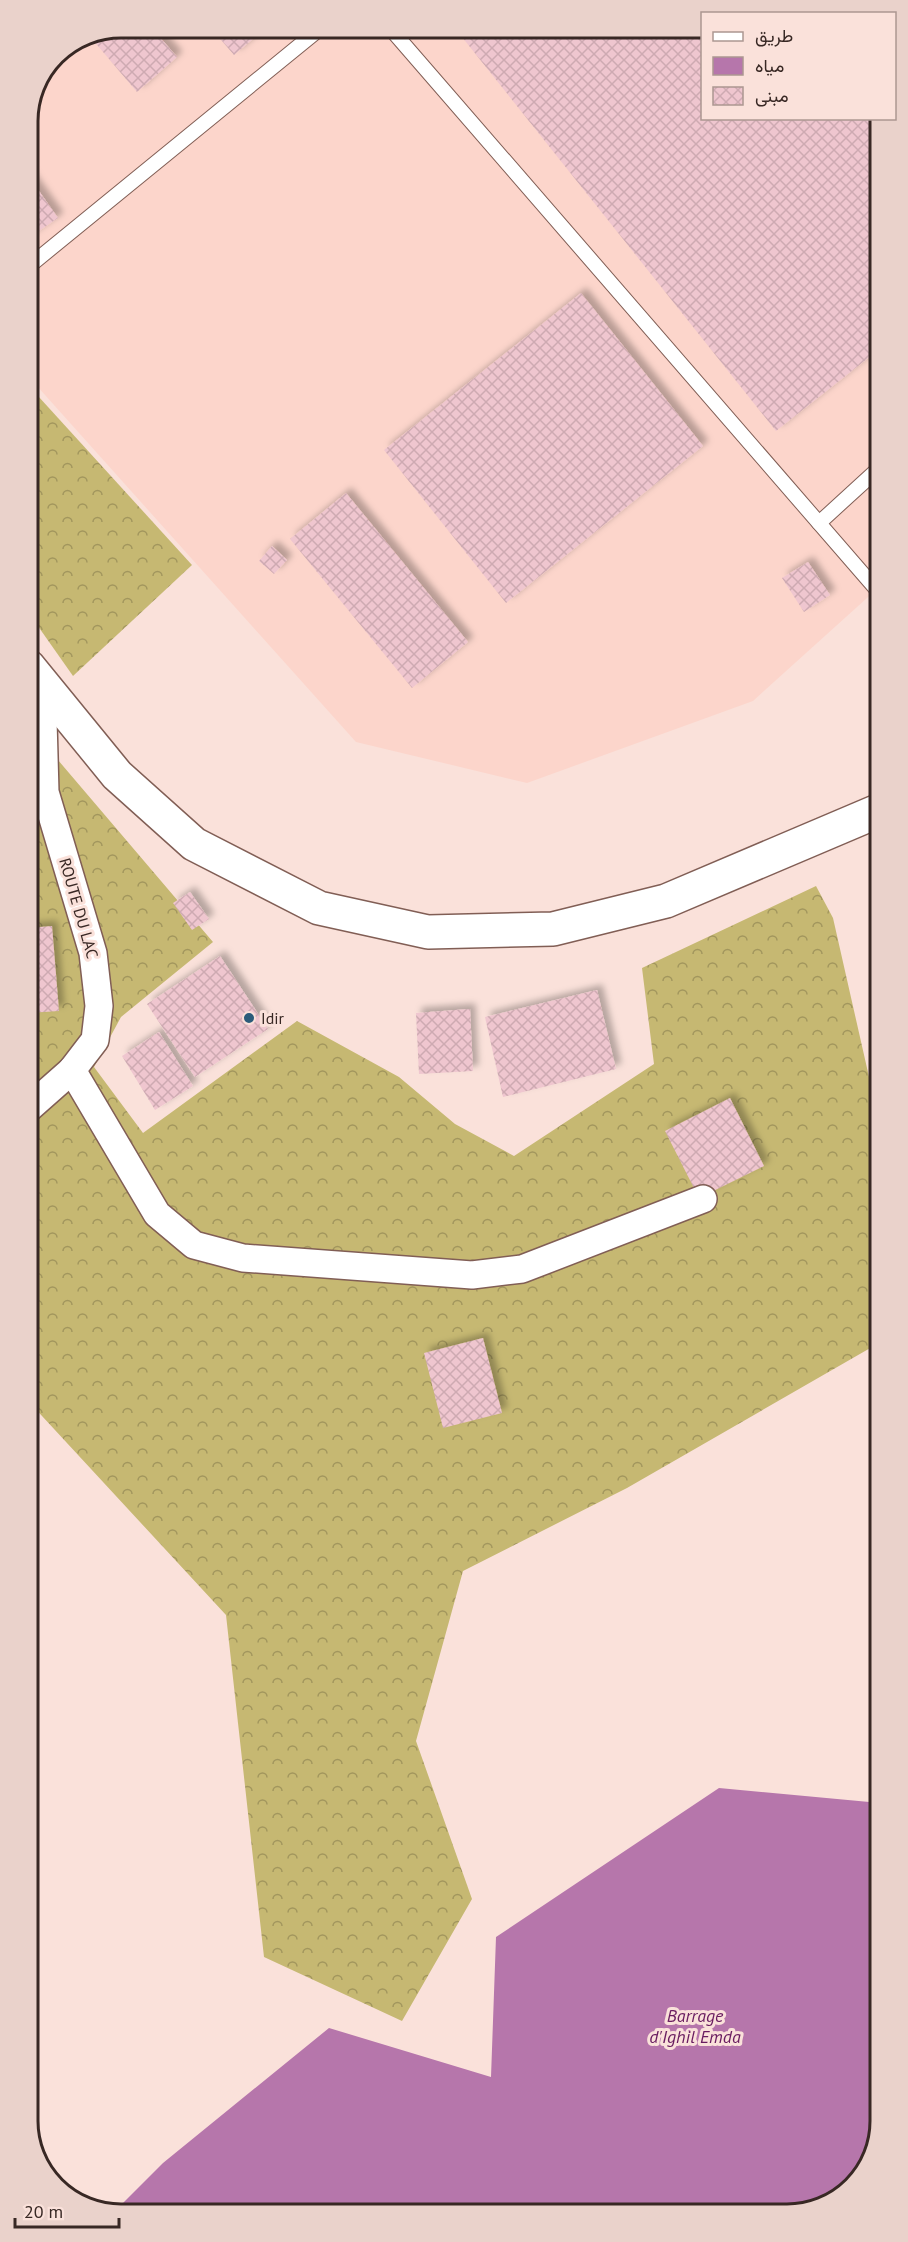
<svg xmlns="http://www.w3.org/2000/svg" width="908" height="2242" font-family="'PT Sans',Vazirmatn,sans-serif">
<defs>
<pattern id="forest-crowns" width="20" height="18" patternUnits="userSpaceOnUse" patternTransform="scale(1.5)"><rect width="20" height="18" fill="#c6b872"/><path d="M2 6a3 3 0 1 1 6 0M12 15a3 3 0 1 1 6 0" fill="none" stroke="#a2965d"/></pattern>
<pattern id="building-cross-hatch" width="8" height="8" patternUnits="userSpaceOnUse" patternTransform="scale(1.5)"><rect width="8" height="8" fill="#efc6cf"/><path d="M0 0l8 8M0 8l8-8" fill="none" stroke="#ceaab2"/></pattern>
<filter id="shadow"><feDropShadow dx="5.5" dy="-5.5" stdDeviation="3" flood-color="#0004"/></filter>
</defs>
<rect width="100%" height="100%" fill="#fae1da"/>
<!-- built -->
<polygon fill="#fcd5cb" points="121,27 702,27 702,118 876,119 877,589 753,701 527,783 356,742 28,376 27,115 55,54"/>
<!-- forest -->
<g fill="url(#forest-crowns)">
<polygon points="28,385 192,565 73,676 28,612"/>
<polygon points="29,726 213,942 121,1017 94,1067 143,1133 297,1021 399,1077 455,1124 514,1156 654,1064 642,968 816,886 833,918 879,1121 879,1343 627,1488 463,1571 416,1741 472,1899 402,2021 264,1957 226,1615 30,1403"/>
</g>
<!-- water -->
<polygon fill="#b676ab" points="719,1788 880,1803 881,2122 862,2178 817,2210 112,2214 163,2163 329,2028 491,2077 496,1937"/>
<!-- building -->
<g fill="url(#building-cross-hatch)" filter="url(#shadow)">
<polygon points="121,27 151,27 177,57 137,92 92,39"/>
<polygon points="210,27 267,27 234,55"/>
<polygon points="454,27 702,27 702,118 876,118 877,351 776,431"/>
<polygon points="27,174 58,218 27,239"/>
<polygon points="581,293 703,446 506,603 384,450"/>
<polygon points="346,493 468,642 412,688 290,539"/>
<polygon points="272,546 287,560 274,574 259,561"/>
<polygon points="808,562 830,595 804,612 782,578"/>
<polygon points="190,892 209,919 192,930 173,903"/>
<polygon points="52,926 59,1011 29,1013 29,928"/>
<polygon points="220,956 268,1029 195,1077 147,1004"/>
<polygon points="597,990 616,1069 503,1097 485,1017"/>
<polygon points="470,1009 473,1071 419,1074 416,1013"/>
<polygon points="159,1032 193,1086 155,1110 122,1056"/>
<polygon points="730,1098 764,1166 699,1198 665,1131"/>
<polygon points="483,1338 502,1413 443,1428 424,1353"/>
</g>
<g fill="none" stroke-linecap="round" stroke-linejoin="round">
<!-- lane casing -->
<g stroke="#815e55" stroke-width="16">
<g id="lane">
<polyline points="389,27 877,590"/>
<polyline points="28,267 322,27"/>
<polyline points="819,523 877,470"/>
</g>
</g>
<!-- street casing -->
<g stroke="#815e55" stroke-width="30">
<g id="street">
<polyline points="72,1070 157,1214 194,1245 243,1258 472,1275 522,1269 703,1199"/>
<polyline points="29,1108 72,1070 95,1040 99,1006 93,953 45,792 42,684"/>
</g>
</g>
<!-- primary casing -->
<g stroke="#815e55" stroke-width="36">
<polyline id="primary" points="28,666 117,775 194,844 319,908 428,932 553,929 666,901 878,811"/>
</g>
<!-- lane -->
<use href="#lane" stroke="#fff" stroke-width="14"/>
<!-- street -->
<use href="#street" stroke="#fff" stroke-width="27"/>
<!-- primary -->
<use href="#primary" stroke="#fff" stroke-width="33"/>
</g>
<!-- markers -->
<circle fill="#2b5b7a" stroke="#fae1da" stroke-width="2" cx="249" cy="1018" r="6"/>
<g text-anchor="middle" stroke-width="6" stroke-linejoin="round" paint-order="stroke">
<!-- street labels -->
<g font-size="16" fill="#382824" stroke="#fae1da">
<text transform="translate(79 908) rotate(74)" y="6">ROUTE DU LAC</text>
</g>
<!-- poi labels -->
<g font-size="16" fill="#382824" stroke="#fae1da" text-anchor="start">
<text x="261" y="1024">Idir</text>
</g>
<!-- water labels -->
<g font-size="18" font-style="italic" fill="#691c60" stroke="#fae1da">
<text x="695" y="2022">Barrage<tspan x="695" dy="21">d'Ighil Emda</tspan></text>
</g>
</g>
<!-- crop -->
<path d="M0 0H908V2242H0ZM121 38H787A83 83 0 0 1 870 121V2121A83 83 0 0 1 787 2204H121A83 83 0 0 1 38 2121V121A83 83 0 0 1 121 38Z" fill="#ead2cb" fill-rule="evenodd"/>
<path fill="none" stroke="#382824" stroke-width="3" d="M121 38H787A83 83 0 0 1 870 121V2121A83 83 0 0 1 787 2204H121A83 83 0 0 1 38 2121V121A83 83 0 0 1 121 38Z"/>
<!-- legend -->
<rect x="701" y="12" width="195" height="108" fill="#fae1da" stroke="#ac9791" stroke-width="1.5"/>
<rect x="713" y="32" width="30" height="9" fill="#ffffff" stroke="#ac9791" stroke-width="1.5"/>
<text x="755" y="42" font-size="18" fill="#382824">طريق</text>
<rect x="713" y="57" width="30" height="18" fill="#b676ab" stroke="#ac9791" stroke-width="1.5"/>
<text x="755" y="72" font-size="18" fill="#382824">مياه</text>
<rect x="713" y="87" width="30" height="18" fill="url(#building-cross-hatch)" stroke="#ac9791" stroke-width="1.5"/>
<text x="755" y="102" font-size="18" fill="#382824">مبنى</text>
<!-- scale -->
<path d="M15 2218v9h104v-9" fill="none" stroke="#382824" stroke-width="3"/>
<text x="24" y="2218" font-size="18" fill="#382824" stroke="#fae1da" stroke-width="4.5" paint-order="stroke">20 m</text>
</svg>
